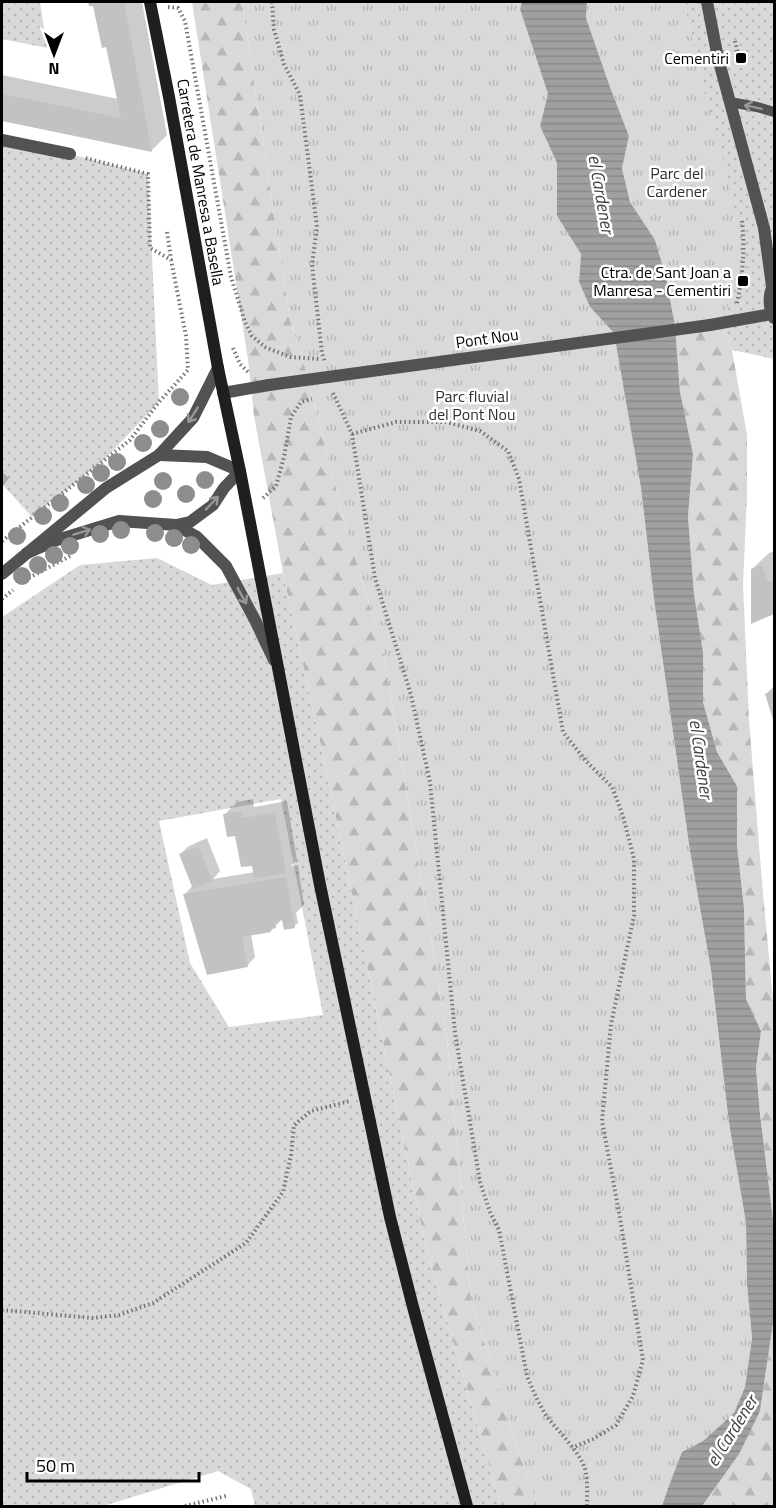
<svg xmlns="http://www.w3.org/2000/svg" width="776" height="1508" font-family="'Titillium Web',sans-serif">
<defs>
<pattern id="grass-dots" width="8" height="8" patternUnits="userSpaceOnUse" patternTransform="scale(1.5)"><rect width="8" height="8" fill="#d9d9d9"/><path d="M2 2h.1M6 6h.1" fill="none" stroke="#b8b8b8" stroke-width="1.8" stroke-linecap="round"/></pattern>
<pattern id="forest-firs" width="22" height="20" patternUnits="userSpaceOnUse" patternTransform="scale(1.5)"><rect width="22" height="20" fill="#d9d9d9"/><path d="M5 1l3.5 6h-7zM16 11l3.5 6h-7z" fill="#b8b8b8"/></pattern>
<pattern id="park-tufts" width="24" height="20" patternUnits="userSpaceOnUse" patternTransform="scale(1.5)"><rect width="24" height="20" fill="#d9d9d9"/><path d="M3 7l-1-3M5 7V3M7 7l1-3M15 17l-1-3M17 17v-4M19 17l1-3" fill="none" stroke="#b8b8b8"/></pattern>
<pattern id="water-rules" width="6" height="5" patternUnits="userSpaceOnUse" patternTransform="scale(1.5)"><rect width="6" height="5" fill="#a0a0a0"/><path d="M0 2.5h6" fill="none" stroke="#888"/></pattern>
</defs>
<rect width="100%" height="100%" fill="#fff"/>
<!-- grass -->
<g fill="url(#grass-dots)" fill-rule="evenodd">
<polygon points="2,2 40,2 47,48 2,39"/>
<polygon points="684,2 774,2 774,359 732,350 721,321 701,79"/>
<polygon points="2,144 70,154 148,174 159,402 103,461 32,517 2,484"/>
<path d="M157,558L212,585L283,573L321,746L426,1248L501,1506H255L251,1489L218,1471L103,1506H2V617L80,565ZM281,799L323,1015L229,1027L190,963L159,821Z"/>
</g>
<!-- forest -->
<g fill="url(#forest-firs)">
<polygon points="192,2 242,2 290,320 305,367 343,517 383,649 447,1038 471,1300 518,1450 538,1506 501,1506 426,1248 321,746 283,573 254,416 248,360"/>
<polygon points="721,321 732,350 747,435 747,496 743,584 749,720 762,882 774,1012 774,1228 760,1114 756,1068 761,1031 746,999 744,908 737,845 737,786 717,752 703,702 703,652 694,594 688,517 693,454 680,392 675,326"/>
<polygon points="774,1316 774,1506 702,1506 760,1411"/>
</g>
<!-- park -->
<g fill="url(#park-tufts)">
<polygon points="242,2 522,2 520,9 548,94 540,126 557,163 557,216 581,254 579,282 590,307 614,333 641,488 654,599 690,851 711,970 729,1123 746,1223 747,1284 752,1338 745,1387 734,1413 703,1441 682,1452 668,1488 662,1506 538,1506 518,1450 471,1300 447,1038 383,649 343,517 305,367 290,320"/>
<polygon points="587,2 684,2 701,79 727,171 737,221 737,285 721,321 675,326 666,277 655,241 630,202 622,167 629,136 610,87 586,18"/>
</g>
<!-- water -->
<polygon fill="url(#water-rules)" points="522,2 587,2 586,18 610,87 629,136 622,168 630,202 655,240 666,277 675,326 680,392 693,454 688,517 694,594 703,652 703,702 717,752 737,786 737,845 744,908 746,999 761,1031 756,1068 760,1114 774,1228 774,1316 760,1411 739,1454 702,1506 662,1506 668,1488 682,1452 703,1441 734,1413 745,1387 752,1338 747,1284 746,1223 729,1123 711,970 690,851 654,599 641,488 614,333 590,307 579,282 581,254 557,216 557,163 540,126 548,94 520,9"/>
<!-- shadow -->
<g fill="#0003">
<polygon points="90,2 142,2 167,135 152,150 2,119 2,75 118,99 107,46 94,4 91,5"/>
<polygon points="2,472 9,478 2,487"/>
<polygon points="774,551 774,614 753,622 752,569 769,553"/>
<polygon points="774,686 774,719 766,694"/>
<polygon points="253,799 254,807 287,801 297,860 291,866 298,865 304,905 296,913 298,923 294,926 283,918 271,931 251,934 255,957 247,966 185,894 193,885 180,854 189,846 207,838 220,871 213,879 255,872 254,864 225,814 237,802"/>
</g>
<!-- building -->
<g fill="#c2c2c2">
<polygon points="88,2 124,2 152,152 2,121 2,94 121,118 106,47 102,48 93,6 89,6"/>
<polygon points="762,565 768,582 774,580 774,614 751,624 751,569"/>
<polygon points="774,690 774,723 765,694"/>
<polygon points="241,811 242,818 275,813 286,873 254,879 252,866 241,867 235,836 227,837 223,814"/>
<polygon points="198,846 213,881 193,889 179,854"/>
<polygon points="286,877 295,928 284,930 282,920 275,922 276,928 271,929 271,932 242,937 248,967 207,975 183,894"/>
</g>
<g fill="none" stroke-linecap="round" stroke-linejoin="round">
<!-- path -->
<g stroke="#747474" stroke-width="4" stroke-dasharray="1.5 3" stroke-linecap="butt">
<polyline points="272,2 274,30 284,64 300,95 317,227 312,265 322,353 325,362"/>
<polyline points="168,7 178,8 185,21 231,277 245,322 252,336 265,347 290,357 320,359"/>
<polyline points="735,41 740,63"/>
<polyline points="167,232 171,259"/>
<path d="M737,303C743,275 745,249 742,221"/>
<polyline points="233,348 240,364 248,372"/>
<path d="M333,393L352,434L375,578L411,695L430,782L455,1033L480,1182L490,1212L499,1230L527,1376C533,1390 538,1403 546,1415C557,1431 579,1450 585,1469C588,1481 587,1494 587,1506"/>
<polyline points="352,434 396,422 446,422 480,431 508,451 519,479 563,732 586,761 612,787 623,816 634,859 634,916 611,1024 602,1121 620,1218 643,1360 633,1396 616,1425 593,1439 572,1448"/>
<polyline points="263,498 276,486 284,457 291,417 301,402 312,399"/>
<polyline points="2,541 130,440 159,402 188,370 186,336 171,260 150,248 148,174 85,158"/>
<polyline points="25,580 72,555"/>
<polyline points="2,599 13,590"/>
<polyline points="2,1310 93,1318 119,1315 153,1303 246,1243 283,1192 291,1155 294,1125 311,1111 350,1101"/>
<polyline points="185,1506 226,1496"/>
</g>
<!-- service -->
<polyline stroke="#525252" stroke-width="10" points="730,102 757,107 774,112"/>
<!-- pedestrian -->
<g stroke="#525252" stroke-width="12">
<polyline points="710,325 772,314"/>
<polyline points="223,393 269,385"/>
</g>
<!-- minor -->
<g stroke="#525252" stroke-width="12">
<polyline points="2,140 70,154"/>
<polyline points="159,455 207,457 240,471 224,488 213,505 190,522 176,525"/>
<polyline points="27,553 57,540 119,521 176,525 197,537 226,566 255,620 274,660"/>
<polyline points="2,574 106,488 159,455 193,418 218,368"/>
</g>
<!-- tertiary -->
<g stroke="#525252" stroke-width="12">
<polyline points="707,2 718,58 764,228 772,286"/>
<path d="M774,283C768,295 768,306 774,318"/>
</g>
<!-- secondary -->
<polyline stroke="#1f1f1f" stroke-width="12" points="150,2 169,97 218,368 240,471 320,885 365,1098 390,1217 413,1307 467,1506"/>
<!-- pedestrian-bridge -->
<polyline stroke="#525252" stroke-width="12" points="269,385 710,325"/>
</g>
<!-- trees -->
<g fill="#8d8d8d">
<circle cx="180" cy="397" r="9"/>
<circle cx="160" cy="429" r="9"/>
<circle cx="143" cy="443" r="9"/>
<circle cx="117" cy="462" r="9"/>
<circle cx="101" cy="473" r="9"/>
<circle cx="205" cy="480" r="9"/>
<circle cx="163" cy="481" r="9"/>
<circle cx="86" cy="485" r="9"/>
<circle cx="186" cy="494" r="9"/>
<circle cx="153" cy="499" r="9"/>
<circle cx="60" cy="503" r="9"/>
<circle cx="43" cy="516" r="9"/>
<circle cx="121" cy="530" r="9"/>
<circle cx="155" cy="533" r="9"/>
<circle cx="100" cy="534" r="9"/>
<circle cx="17" cy="536" r="9"/>
<circle cx="174" cy="538" r="9"/>
<circle cx="191" cy="545" r="9"/>
<circle cx="70" cy="546" r="9"/>
<circle cx="54" cy="555" r="9"/>
<circle cx="38" cy="565" r="9"/>
<circle cx="22" cy="576" r="9"/>
</g>
<!-- one-way arrows -->
<defs><path id="oneway-shaft" d="M-6 0H5M1.5-3L5.5 0L1.5 3" fill="none" stroke-width="1.6" stroke-linecap="round" stroke-linejoin="round" transform="scale(1.5)"/></defs>
<g stroke="#979797">
<use href="#oneway-shaft" transform="translate(753 107) rotate(-168)"/>
<use href="#oneway-shaft" transform="translate(193 415) rotate(123)"/>
<use href="#oneway-shaft" transform="translate(212 503) rotate(-47)"/>
<use href="#oneway-shaft" transform="translate(82 532) rotate(-17)"/>
<use href="#oneway-shaft" transform="translate(242 596) rotate(61)"/>
</g>
<!-- markers -->
<g fill="#000" stroke="#fff" stroke-width="2">
<rect x="735" y="52" width="12" height="12" rx="3"/>
<rect x="737" y="275" width="12" height="12" rx="3"/>
</g>
<g text-anchor="middle" stroke-width="5" stroke-linejoin="round" paint-order="stroke">
<!-- poi labels -->
<g font-size="16" fill="#000" stroke="#fff" text-anchor="end">
<text x="729" y="64">Cementiri</text>
<text x="731" y="278">Ctra. de Sant Joan a<tspan x="731" dy="18">Manresa - Cementiri</tspan></text>
</g>
<!-- park labels -->
<g font-size="16" fill="#303030" stroke="#fff">
<text x="677" y="179">Parc del<tspan x="677" dy="18">Cardener</tspan></text>
<text x="472" y="402">Parc fluvial<tspan x="472" dy="18">del Pont Nou</tspan></text>
</g>
<!-- street labels -->
<g font-size="16" fill="#000" stroke="#fff">
<text transform="translate(201 182) rotate(80)" y="6">Carretera de Manresa a Basella</text>
<text transform="translate(487 338) rotate(-8)" y="6">Pont Nou</text>
</g>
<!-- water labels -->
<g font-size="18" font-style="italic" fill="#414141" stroke="#fff">
<text transform="translate(601 194) rotate(80)" y="6">el Cardener</text>
<text transform="translate(701 759) rotate(82)" y="6">el Cardener</text>
<text transform="translate(732 1431) rotate(-58)" y="6">el Cardener</text>
</g>
</g>
<!-- border -->
<rect width="776" height="1508" fill="none" stroke="#000000" stroke-width="6"/>
<!-- north arrow -->
<g transform="translate(54 54) rotate(180)" stroke="#ffffff" stroke-width="4.5" paint-order="stroke">
<path d="M0-4.5L10 22L0 15L-10 22Z" fill="#000000"/>
<text y="-9" font-size="16" font-weight="bold" text-anchor="middle" fill="#000000">N</text>
</g>
<!-- scale -->
<path d="M27 1472v9h172v-9" fill="none" stroke="#000000" stroke-width="3"/>
<text x="36" y="1472" font-size="18" fill="#000000" stroke="#ffffff" stroke-width="4.5" paint-order="stroke">50 m</text>
</svg>
